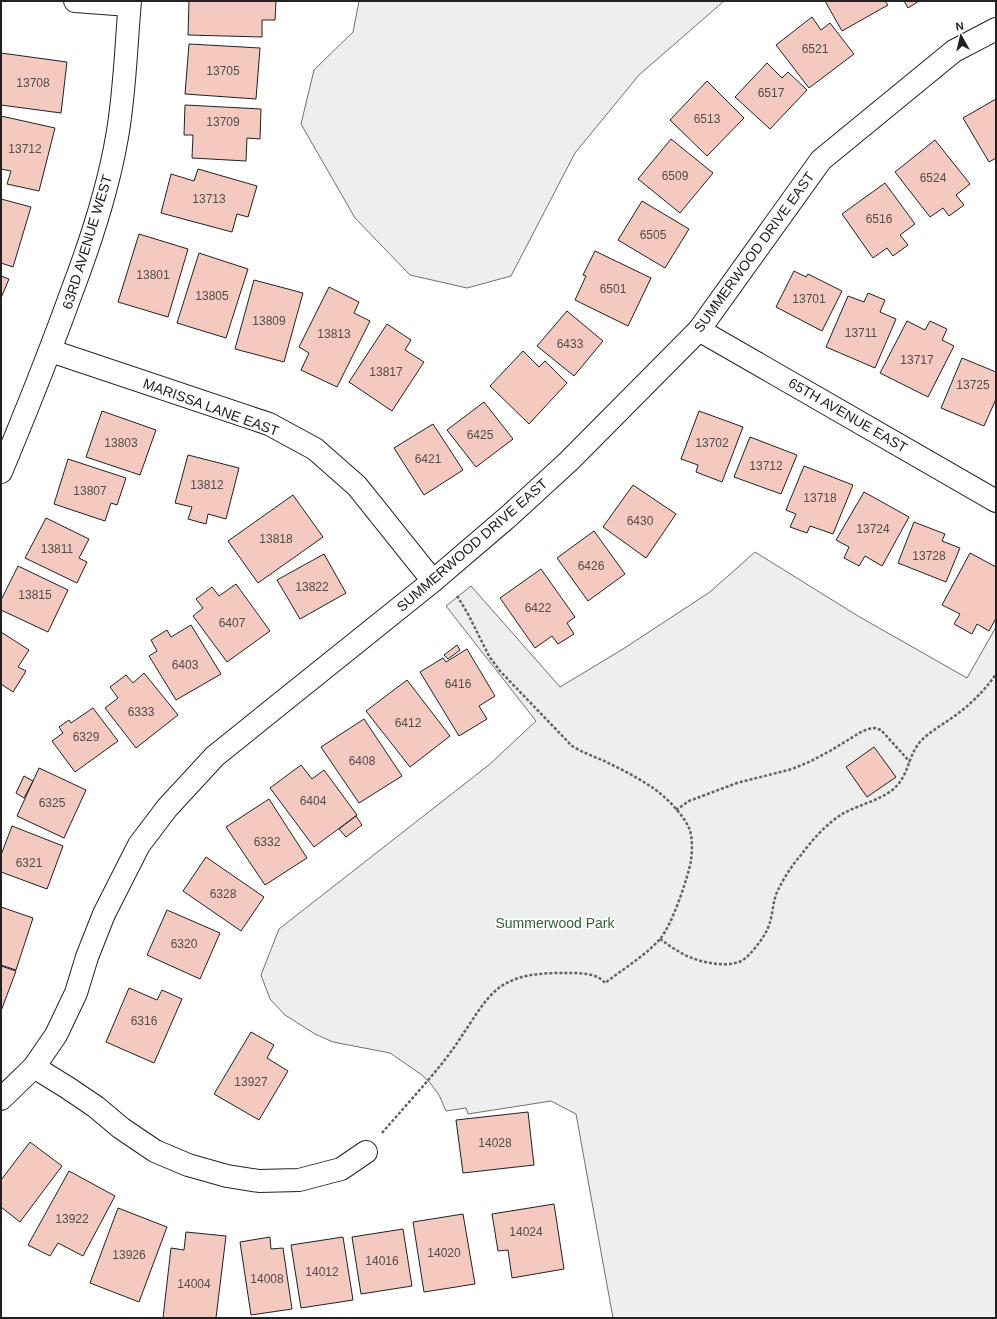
<svg xmlns="http://www.w3.org/2000/svg" width="997" height="1319" font-family="Helvetica,sans-serif">
<rect width="100%" height="100%" fill="#fff"/>
<!-- green -->
<g fill="#eee" stroke="#6f6f6f">
<polygon points="359,1 724,1 639,75 575,153 511,276 467,288 410,275 355,218 301,124 314,70 353,32"/>
<polygon points="755,552 858,616 967,678 996,627 996,1318 613,1318 576,1114 551,1101 468,1114 466,1108 446,1111 439,1095 431,1084 422,1075 390,1053 333,1042 315,1034 285,1015 270,999 261,975 279,929 490,764 536,721 446,606 471,586 560,687 623,649 710,592"/>
</g>
<!-- building -->
<g fill="#f3c9c0" stroke="#222">
<polygon points="189,1 276,1 275,20 262,20 262,37 188,35"/>
<polygon points="825,1 885,1 888,5 842,31"/>
<polygon points="904,1 919,1 908,8"/>
<polygon points="812,17 821,30 830,23 854,54 809,88 776,45"/>
<polygon points="189,44 260,48 256,99 185,94"/>
<polygon points="1,53 67,62 61,113 1,105"/>
<polygon points="767,63 782,78 788,72 807,90 770,129 735,97"/>
<polygon points="707,81 744,118 707,156 670,120"/>
<polygon points="996,99 996,158 989,162 963,118"/>
<polygon points="185,105 261,109 260,139 247,138 246,161 192,158 193,135 184,135"/>
<polygon points="1,116 55,128 39,191 7,184 11,171 1,169"/>
<polygon points="671,139 713,173 680,213 638,179"/>
<polygon points="935,140 970,184 956,195 964,205 949,216 943,208 930,217 895,172"/>
<polygon points="198,169 257,186 248,217 237,214 232,232 161,213 171,174 194,181"/>
<polygon points="885,183 915,224 900,235 908,245 893,256 887,248 873,258 842,214"/>
<polygon points="1,199 31,207 13,267 1,263"/>
<polygon points="642,201 689,229 665,268 618,240"/>
<polygon points="139,234 188,249 168,317 118,302"/>
<polygon points="595,251 651,278 628,326 575,300 586,276 583,275"/>
<polygon points="199,253 248,269 226,338 177,323"/>
<polygon points="794,271 806,277 808,274 842,291 822,331 776,307"/>
<polygon points="1,276 9,279 1,298"/>
<polygon points="254,280 303,293 284,362 235,349"/>
<polygon points="329,287 359,302 354,313 370,321 337,387 301,370 309,353 299,347"/>
<polygon points="868,293 885,300 880,312 896,319 875,368 826,347 848,296 864,302"/>
<polygon points="567,311 603,341 574,376 537,346"/>
<polygon points="907,321 925,330 930,321 947,329 942,340 954,346 928,397 880,373"/>
<polygon points="387,324 411,340 405,350 424,362 392,411 349,382"/>
<polygon points="523,351 539,367 545,361 567,383 529,424 490,386"/>
<polygon points="962,358 996,372 996,399 984,426 941,408"/>
<polygon points="484,402 513,439 476,467 447,430"/>
<polygon points="102,411 156,430 140,475 86,457"/>
<polygon points="699,411 743,427 722,482 696,472 698,465 681,459"/>
<polygon points="433,424 463,470 424,495 394,448"/>
<polygon points="750,437 797,455 781,494 734,477"/>
<polygon points="188,455 239,468 226,519 208,514 206,524 188,519 192,507 175,503"/>
<polygon points="68,459 126,478 117,505 111,503 105,521 54,504"/>
<polygon points="804,466 853,485 833,534 810,526 807,533 790,527 796,514 786,510"/>
<polygon points="633,485 676,514 646,558 603,527"/>
<polygon points="864,492 909,517 882,566 865,556 859,566 844,558 849,547 836,540"/>
<polygon points="293,495 323,537 258,583 228,541"/>
<polygon points="46,518 89,539 79,558 87,562 77,583 25,558"/>
<polygon points="914,522 945,534 942,541 960,548 946,582 898,563"/>
<polygon points="594,531 625,574 588,601 557,558"/>
<polygon points="970,553 996,567 996,618 989,631 977,624 972,634 954,624 960,614 942,605"/>
<polygon points="324,554 346,593 300,619 277,580"/>
<polygon points="18,566 68,590 48,632 1,610 1,600"/>
<polygon points="541,569 575,617 567,623 574,634 558,644 552,636 535,648 500,598"/>
<polygon points="236,584 270,631 227,662 193,616 203,608 196,599 212,587 219,596"/>
<polygon points="191,625 221,674 176,700 149,656 157,651 151,640 167,630 171,637"/>
<polygon points="1,632 29,650 18,667 26,671 13,692 1,684"/>
<polygon points="457,645 460,650 448,659 444,655"/>
<polygon points="467,649 495,696 479,706 487,719 459,736 420,672 443,658 446,662"/>
<polygon points="144,673 178,715 136,748 105,708 118,698 110,687 126,675 133,683"/>
<polygon points="407,680 450,736 410,767 366,711"/>
<polygon points="93,708 118,741 75,772 52,741 63,733 59,727 69,720 71,723"/>
<polygon points="364,719 402,776 359,803 321,747"/>
<polygon points="874,747 896,777 867,797 846,767"/>
<polygon points="301,765 312,779 324,770 357,815 314,847 270,788"/>
<polygon points="39,768 86,790 64,838 17,816"/>
<polygon points="24,776 33,781 24,798 16,793"/>
<polygon points="269,799 307,858 265,885 226,827"/>
<polygon points="356,816 362,825 346,837 339,829"/>
<polygon points="12,826 63,846 47,889 1,872 1,855"/>
<polygon points="206,857 264,897 241,931 183,891"/>
<polygon points="1,907 33,918 16,970 1,965"/>
<polygon points="167,910 220,933 200,979 147,955"/>
<polygon points="1,966 16,971 1,1011"/>
<polygon points="129,988 157,1000 162,990 182,999 154,1063 106,1042"/>
<polygon points="251,1032 274,1045 267,1058 288,1071 259,1120 214,1094"/>
<polygon points="528,1112 534,1165 463,1173 456,1120"/>
<polygon points="30,1142 62,1166 20,1222 1,1207 1,1180"/>
<polygon points="69,1171 115,1196 83,1256 58,1243 50,1256 28,1245"/>
<polygon points="554,1204 564,1269 512,1278 508,1250 498,1251 492,1214"/>
<polygon points="118,1208 167,1227 139,1302 90,1283"/>
<polygon points="463,1214 475,1284 424,1292 413,1222"/>
<polygon points="403,1229 412,1286 361,1294 352,1237"/>
<polygon points="186,1232 226,1236 216,1318 163,1318 171,1248 184,1250"/>
<polygon points="270,1237 271,1249 283,1248 292,1309 251,1315 240,1242"/>
<polygon points="343,1237 353,1300 301,1308 291,1245"/>
</g>
<g fill="none" stroke-linecap="round" stroke-linejoin="round">
<!-- minor casing -->
<g stroke="#222" stroke-width="24">
<g id="minor">
<polyline points="75,1 129,5"/>
<polyline points="699,330 996,501"/>
<polyline points="51,351 269,424 315,449 357,486 433,581"/>
<path d="M1,472C26,412 50,352 72,291C91,241 108,190 117,137C125,93 126,45 130,1"/>
<polyline points="34,1067 68,1088 96,1107 121,1128 155,1151 188,1165 227,1176 259,1181 299,1180 341,1169 366,1152"/>
<polyline points="1,1099 34,1067 56,1035 76,993 87,957 104,914 139,845 167,808 215,756 433,581 509,516 569,461 699,330 821,160 954,51 996,29"/>
</g>
</g>
<!-- path -->
<g stroke="#646464" stroke-width="2.5" stroke-dasharray="3 2" stroke-linecap="butt">
<polyline points="676,810 689,801 737,783 792,769 809,762 830,751 861,732 868,729 875,728 881,730 910,762"/>
<path d="M660,939C666,943 672,948 678,951C693,961 721,968 739,962C746,959 750,954 755,948C761,940 767,933 770,922C773,912 773,900 778,890C784,878 792,865 801,855C812,840 828,822 844,813C859,805 877,801 891,791C909,778 907,757 920,742C930,731 944,724 956,715C972,703 985,690 996,674"/>
<path d="M382,1133C401,1111 421,1089 440,1066C448,1056 456,1045 463,1034C475,1017 489,990 509,982C526,973 549,973 568,973C581,973 597,973 605,983C623,969 645,956 660,939C672,925 687,880 691,861C692,852 693,837 689,828C683,814 665,796 653,788C637,777 619,768 602,760C592,756 582,752 572,746L500,671L489,656L468,614L456,594"/>
</g>
<!-- minor -->
<use href="#minor" stroke="#fff" stroke-width="22"/>
</g>
<g text-anchor="middle" stroke-width="3" stroke-linejoin="round" paint-order="stroke">
<!-- number labels -->
<g font-size="12" fill="#564c4a">
<text x="815" y="53">6521</text>
<text x="223" y="75">13705</text>
<text x="33" y="87">13708</text>
<text x="771" y="97">6517</text>
<text x="707" y="123">6513</text>
<text x="223" y="126">13709</text>
<text x="25" y="153">13712</text>
<text x="675" y="180">6509</text>
<text x="933" y="182">6524</text>
<text x="209" y="203">13713</text>
<text x="879" y="223">6516</text>
<text x="653" y="239">6505</text>
<text x="153" y="279">13801</text>
<text x="613" y="293">6501</text>
<text x="212" y="300">13805</text>
<text x="809" y="303">13701</text>
<text x="269" y="325">13809</text>
<text x="861" y="337">13711</text>
<text x="334" y="338">13813</text>
<text x="570" y="348">6433</text>
<text x="917" y="364">13717</text>
<text x="386" y="376">13817</text>
<text x="973" y="389">13725</text>
<text x="480" y="439">6425</text>
<text x="121" y="447">13803</text>
<text x="712" y="447">13702</text>
<text x="428" y="463">6421</text>
<text x="766" y="470">13712</text>
<text x="207" y="489">13812</text>
<text x="90" y="495">13807</text>
<text x="820" y="502">13718</text>
<text x="640" y="525">6430</text>
<text x="873" y="533">13724</text>
<text x="276" y="543">13818</text>
<text x="57" y="553">13811</text>
<text x="929" y="560">13728</text>
<text x="591" y="570">6426</text>
<text x="312" y="591">13822</text>
<text x="35" y="599">13815</text>
<text x="538" y="612">6422</text>
<text x="232" y="627">6407</text>
<text x="185" y="669">6403</text>
<text x="458" y="688">6416</text>
<text x="141" y="716">6333</text>
<text x="408" y="727">6412</text>
<text x="86" y="741">6329</text>
<text x="362" y="765">6408</text>
<text x="313" y="805">6404</text>
<text x="52" y="807">6325</text>
<text x="267" y="846">6332</text>
<text x="29" y="867">6321</text>
<text x="223" y="898">6328</text>
<text x="184" y="948">6320</text>
<text x="144" y="1025">6316</text>
<text x="251" y="1086">13927</text>
<text x="495" y="1147">14028</text>
<text x="72" y="1223">13922</text>
<text x="526" y="1236">14024</text>
<text x="444" y="1257">14020</text>
<text x="129" y="1259">13926</text>
<text x="382" y="1265">14016</text>
<text x="322" y="1276">14012</text>
<text x="267" y="1283">14008</text>
<text x="194" y="1288">14004</text>
</g>
<!-- street labels -->
<g font-size="14" fill="#222" stroke="#fff">
<text transform="translate(87 242) rotate(-73)" y="5">63RD AVENUE WEST</text>
<text transform="translate(754 252) rotate(-54)" y="5">SUMMERWOOD DRIVE EAST</text>
<text transform="translate(211 407) rotate(20)" y="5">MARISSA LANE EAST</text>
<text transform="translate(848 415) rotate(30)" y="5">65TH AVENUE EAST</text>
<text transform="translate(472 545) rotate(-41)" y="5">SUMMERWOOD DRIVE EAST</text>
</g>
<!-- park labels -->
<g font-size="14" fill="#2f5e38" stroke="#fff">
<text x="555" y="928">Summerwood Park</text>
</g>
</g>
<!-- border -->
<rect width="997" height="1319" fill="none" stroke="#222222" stroke-width="4"/>
<!-- north arrow -->
<g transform="translate(961 36) rotate(352)" stroke="#ffffff" stroke-width="3" paint-order="stroke">
<path d="M0-3L7 15L0 10L-7 15Z" fill="#222222"/>
<text y="-6" font-size="11" font-weight="bold" text-anchor="middle" fill="#222222">N</text>
</g>
</svg>
